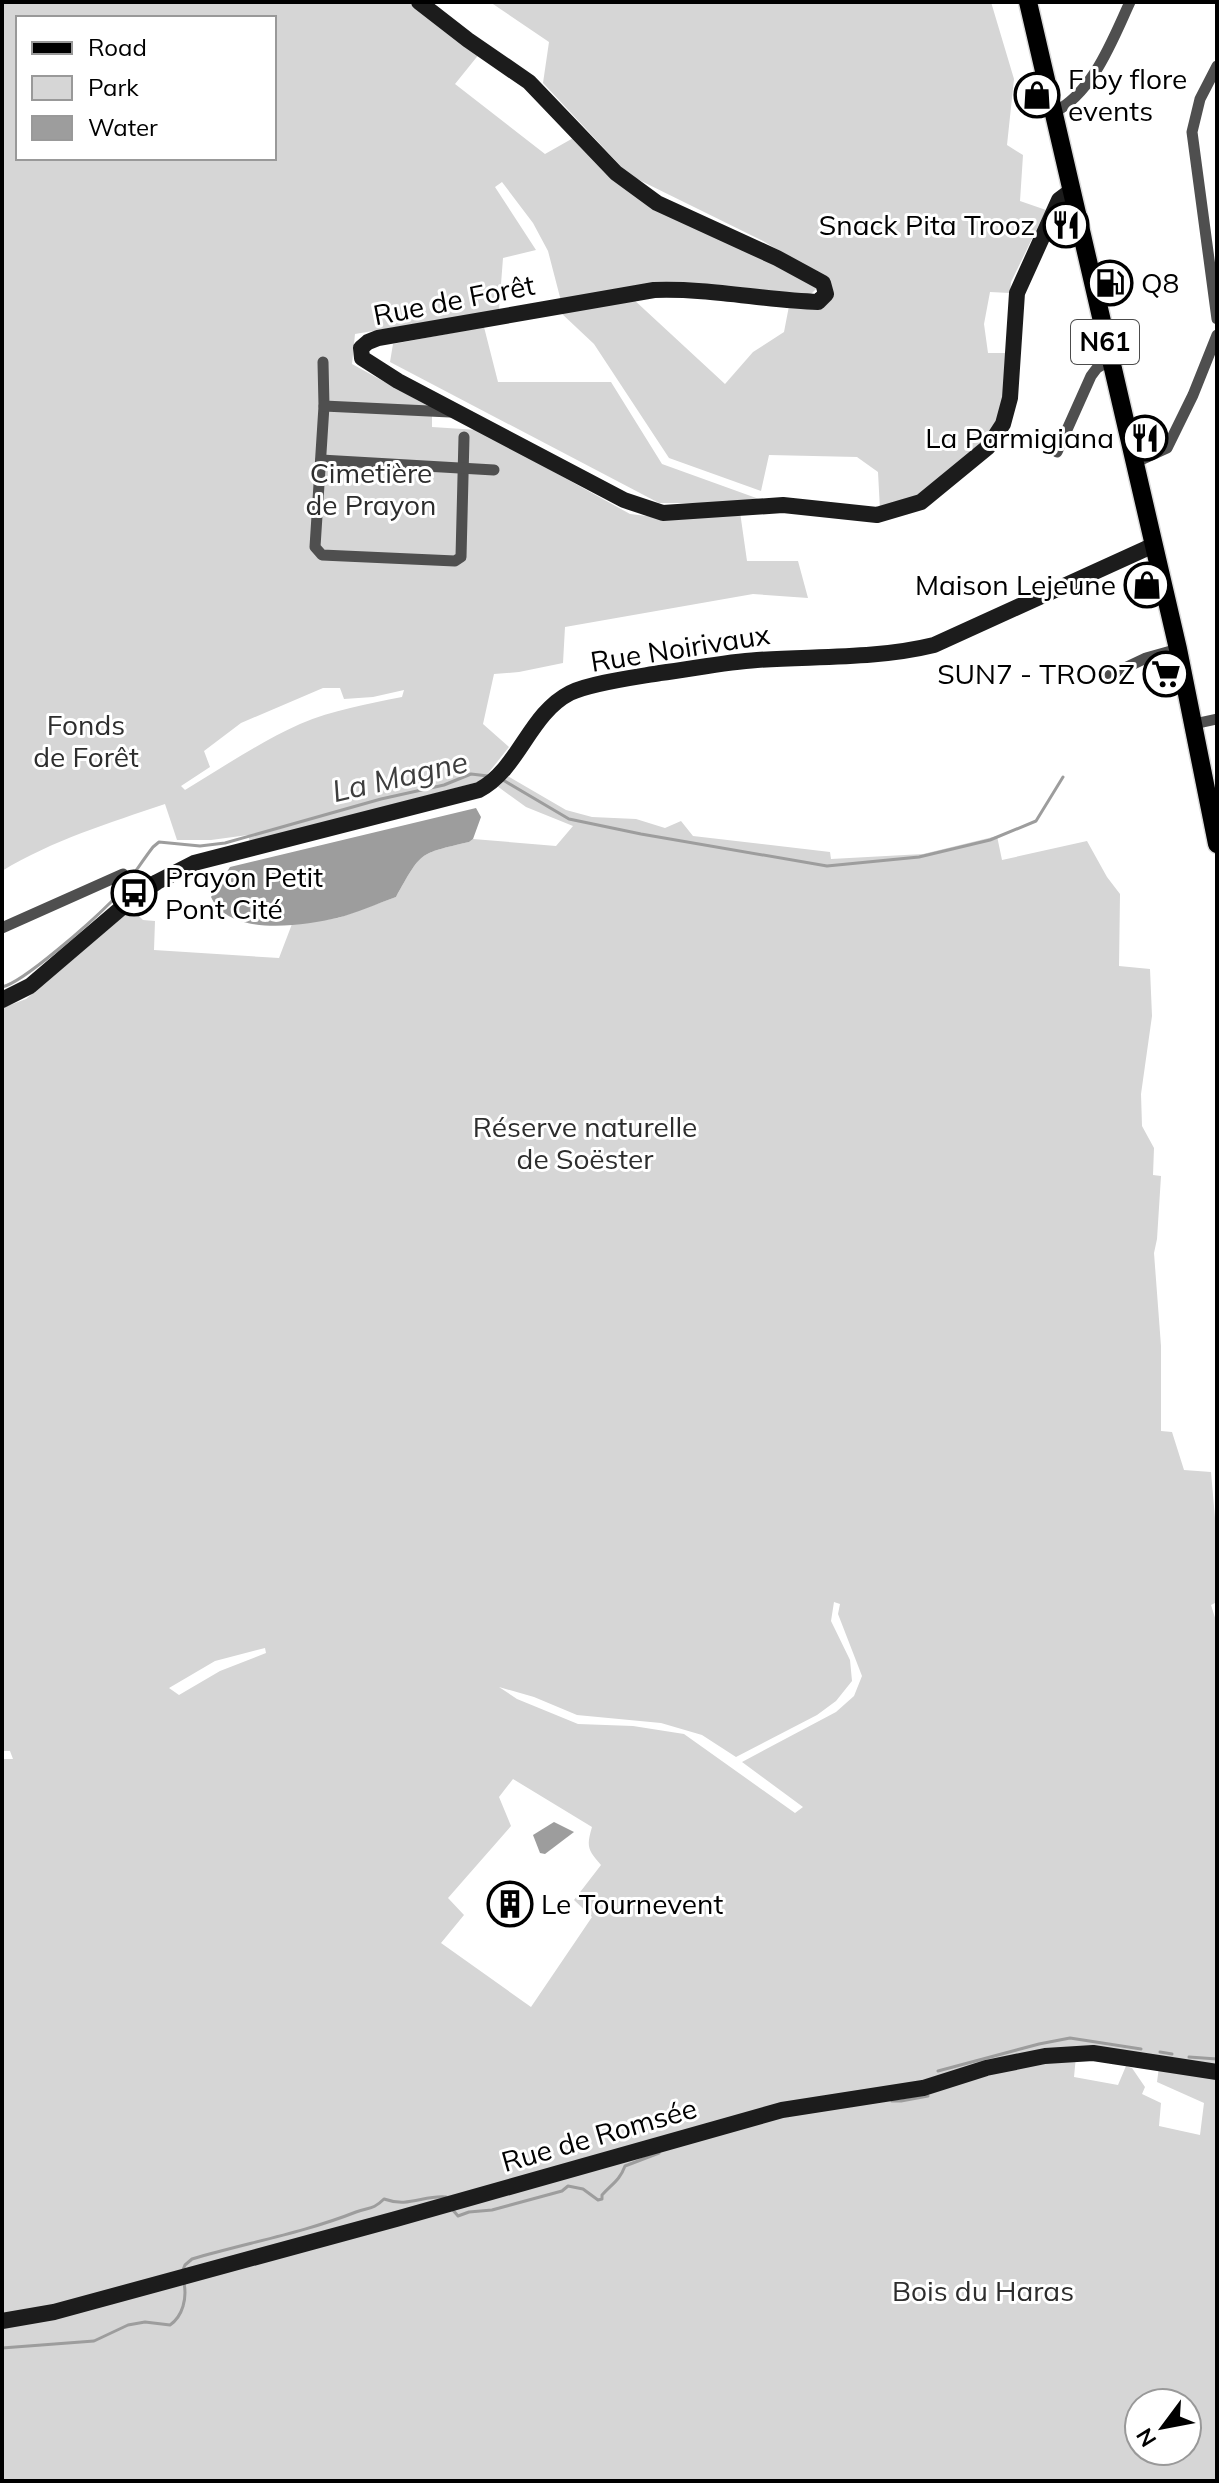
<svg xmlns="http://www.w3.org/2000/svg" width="1219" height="2483" font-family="Mulish,sans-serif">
<rect width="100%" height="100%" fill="#fff"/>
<!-- green -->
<g fill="#d6d6d6" fill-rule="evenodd">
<path d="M2,2H415L480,53L455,84L545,154L575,137L608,173L817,288L810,295L684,285L561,301L548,251L533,223L502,182L495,187L536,250L503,258L499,310L355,334L352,364L432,408V427L478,430L630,514L672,519L740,512L747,561H798L808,598L753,594L565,627L563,663L519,672L494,674L483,724L509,747L482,781L250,842L248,835L211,840H177L165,804C109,823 53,840 2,871ZM18,18H274V158H18ZM323,688H340L344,699L373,697L404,690L402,697C367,704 333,710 300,724C260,742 223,767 185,790L181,786L210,767L204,751L241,723Z"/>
<polygon points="490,2 991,2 1014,79 1007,145 1023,155 1020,201 1046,210 1011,282 1010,293 990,292 984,324 988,353 1010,353 1005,396 998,421 982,445 920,496 880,510 878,472 857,457 769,455 761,491 669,458 594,344 560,312 632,298 725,384 753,352 784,332 789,306 825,305 811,270 763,241 629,175 543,83 549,42"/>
<polygon points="484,327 498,382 611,382 662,464 759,499 714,503 659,503 390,362 393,344"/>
<path d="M506,775L566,810L592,817L636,819L665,828L681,821L693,836L830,852L831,859L923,854L997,836L1002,860L1087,841L1107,877L1120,894L1119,966L1150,969L1152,1016L1141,1094L1142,1126L1154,1148L1153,1175L1161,1176L1157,1239L1154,1253L1161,1346V1431L1172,1432L1184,1470L1211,1472L1217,1541V1602L1211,1605L1217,1624V2481H2V1759H13L10,1751H2V1008L26,999L132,909L143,920L155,921L154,950L279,958L292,924L338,918L396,897C422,851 418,854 469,842L473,839L556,846L573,826L526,807L497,786ZM834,1602L840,1604L838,1614L862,1676L854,1696L836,1712L742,1762L803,1807L795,1813L684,1734L633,1726L578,1724L517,1699L499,1687L534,1697L577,1715L661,1723L702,1735L736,1757L817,1715L836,1701L852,1681L850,1660L831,1621ZM265,1648L266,1653L220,1671L179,1695L169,1688L215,1661ZM513,1779L592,1827C586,1847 588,1850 601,1865L574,1900L592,1917L531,2007L441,1943L464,1915L448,1898L511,1826L499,1797ZM1077,2046L1160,2059L1157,2082L1204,2103L1200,2135L1159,2126L1161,2103L1142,2094L1145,2087L1132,2068L1126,2066L1118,2085L1074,2077ZM1139,2403H1187V2451H1139Z"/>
</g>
<!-- water -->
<g fill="#9d9d9d">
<path d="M476,808L481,817L473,839L469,842C418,854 422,851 396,897C376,904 357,913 337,918C301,926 229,937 211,897L230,867Z"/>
<polygon points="554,1822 574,1832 545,1854 540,1853 533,1835"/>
</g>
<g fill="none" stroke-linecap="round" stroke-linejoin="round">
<!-- stream -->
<g stroke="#9d9d9d" stroke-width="3">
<polyline points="503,780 569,819 641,834 827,866 919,857 990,840 1036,821 1063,777"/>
<path d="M2,987C23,983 93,920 111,902C127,886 139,865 153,847L159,842L200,846L225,843L381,799L444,785L471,774L488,776"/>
<polyline points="1160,2052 1172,2054"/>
<polyline points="1189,2057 1217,2059"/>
<polyline points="938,2071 1039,2044 1070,2038 1141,2049"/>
<polyline points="892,2101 901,2101 928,2096"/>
<path d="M452,2209L458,2216L469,2212L492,2210L562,2191L568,2186L583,2189L598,2200L602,2199V2195C612,2184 620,2180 625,2166L659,2153"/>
<path d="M182,2272L185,2265L192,2259C246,2243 303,2233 356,2212C369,2207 373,2210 384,2199C409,2208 423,2195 446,2197"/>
<path d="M2,2348L94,2341L128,2325L145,2322L170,2325C183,2316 187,2298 184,2283"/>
</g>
<!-- primary casing -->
<g stroke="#dbdbdb" stroke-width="21">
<polyline id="primary" points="1028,2 1178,649 1217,844"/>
</g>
<!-- street -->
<g stroke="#4f4f4f" stroke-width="11">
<polyline points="1217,66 1200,99 1192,132 1217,319"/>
<path d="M1053,113C1093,93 1112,41 1130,2"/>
<polyline points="323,362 324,406 315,547 322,555 455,561 461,557 464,437"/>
<polyline points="324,406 450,412"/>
<polyline points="1057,452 1091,376 1097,368 1109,361"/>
<polyline points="321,460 494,470"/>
<polyline points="1134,463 1167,448 1193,395 1217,335"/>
<polyline points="1110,675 1146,658 1178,649"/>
<polyline points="1194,724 1217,719"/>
<polyline points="2,928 123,874"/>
</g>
<!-- secondary -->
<g stroke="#1c1c1c" stroke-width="16">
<path d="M419,2L468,40L529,82L616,173L657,203L777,258L823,283L826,294L818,302C763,300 709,288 654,290L378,338L368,342L361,348L362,358L398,381L624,500L663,513L783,505L877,515L921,502L988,447L1003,424L1010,398L1017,293L1059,200L1071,191"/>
<path d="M2,1000L30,986L133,898L157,882L194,863L479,790C519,769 529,714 570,693C590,683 637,677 660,673C692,669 725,662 757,660C816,656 877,659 934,645L1154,545"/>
<polyline points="2,2321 54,2312 396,2219 782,2110 923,2088 986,2068 1045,2056 1093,2053 1217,2072"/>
</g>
<!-- primary -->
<use href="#primary" stroke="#000" stroke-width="18"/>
</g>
<!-- icons -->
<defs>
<g id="shop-ring" transform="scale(2.3)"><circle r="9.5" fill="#fff" stroke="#000" stroke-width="1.5"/><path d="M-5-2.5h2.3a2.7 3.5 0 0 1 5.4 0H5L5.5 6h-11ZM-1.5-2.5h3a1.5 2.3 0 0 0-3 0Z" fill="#000"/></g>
<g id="restaurant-ring" transform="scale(2.3)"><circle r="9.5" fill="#fff" stroke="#000" stroke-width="1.5"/><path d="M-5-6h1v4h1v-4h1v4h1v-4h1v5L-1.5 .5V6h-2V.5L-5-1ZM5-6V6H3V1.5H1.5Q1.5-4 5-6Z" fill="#000"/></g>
<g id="fuel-ring" transform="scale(2.3)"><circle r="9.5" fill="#fff" stroke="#000" stroke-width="1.5"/><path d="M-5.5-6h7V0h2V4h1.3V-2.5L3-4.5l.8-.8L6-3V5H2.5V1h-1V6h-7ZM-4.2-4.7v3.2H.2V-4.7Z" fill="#000"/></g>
<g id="supermarket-ring" transform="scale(2.3)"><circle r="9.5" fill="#fff" stroke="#000" stroke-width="1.5"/><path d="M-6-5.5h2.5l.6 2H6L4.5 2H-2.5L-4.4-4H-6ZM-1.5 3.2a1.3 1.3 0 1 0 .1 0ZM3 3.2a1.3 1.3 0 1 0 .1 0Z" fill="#000"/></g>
<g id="bus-ring" transform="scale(2.3)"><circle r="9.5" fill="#fff" stroke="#000" stroke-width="1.5"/><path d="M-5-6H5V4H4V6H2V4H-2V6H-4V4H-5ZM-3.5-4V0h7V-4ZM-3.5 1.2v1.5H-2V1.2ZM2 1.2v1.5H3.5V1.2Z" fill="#000"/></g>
<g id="building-ring" transform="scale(2.3)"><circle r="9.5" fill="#fff" stroke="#000" stroke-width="1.5"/><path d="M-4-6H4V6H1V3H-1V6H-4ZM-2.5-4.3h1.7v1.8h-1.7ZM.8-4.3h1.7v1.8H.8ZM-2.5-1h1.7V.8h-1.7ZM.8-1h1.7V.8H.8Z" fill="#000"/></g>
</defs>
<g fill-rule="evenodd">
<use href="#shop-ring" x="1037" y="95"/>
<use href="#restaurant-ring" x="1066" y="225"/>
<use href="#fuel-ring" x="1110" y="283"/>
<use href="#restaurant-ring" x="1145" y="438"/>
<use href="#shop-ring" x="1147" y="585"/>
<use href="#supermarket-ring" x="1166" y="674"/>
<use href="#bus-ring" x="134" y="893"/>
<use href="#building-ring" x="510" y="1904"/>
</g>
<g text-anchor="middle" stroke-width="6" stroke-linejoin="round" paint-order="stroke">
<!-- shield labels -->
<rect fill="#fff" stroke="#4c4c4c" stroke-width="2" x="1071" y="320" width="68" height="44" rx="6"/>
<g font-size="26" font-weight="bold" fill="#000">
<text x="1105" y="351">N61</text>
</g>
<!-- poi labels -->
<g font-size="28" fill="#000" stroke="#fff" text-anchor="start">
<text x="1068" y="89">F by flore<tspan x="1068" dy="32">events</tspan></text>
<text x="1035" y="235" text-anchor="end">Snack Pita Trooz</text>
<text x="1141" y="293">Q8</text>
<text x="1114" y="448" text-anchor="end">La Parmigiana</text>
<text x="1116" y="595" text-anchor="end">Maison Lejeune</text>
<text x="1135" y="684" text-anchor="end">SUN7 - TROOZ</text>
<text x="165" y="887">Prayon Petit<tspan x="165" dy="32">Pont Cité</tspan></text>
<text x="541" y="1914">Le Tournevent</text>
</g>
<!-- street labels -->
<g font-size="28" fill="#000" stroke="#fff">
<text transform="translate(454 300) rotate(-11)" y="10">Rue de Forêt</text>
<text transform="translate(680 648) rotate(-9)" y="10">Rue Noirivaux</text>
<text transform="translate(599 2135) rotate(-16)" y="10">Rue de Romsée</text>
</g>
<!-- park labels -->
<g font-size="28" fill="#2d2d2d" stroke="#fff">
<text x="371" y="483">Cimetière<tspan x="371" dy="32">de Prayon</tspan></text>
<text x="86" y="735">Fonds<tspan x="86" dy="32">de Forêt</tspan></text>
<text x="585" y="1137">Réserve naturelle<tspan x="585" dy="32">de Soëster</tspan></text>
<text x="983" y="2301">Bois du Haras</text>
</g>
<!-- water labels -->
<g font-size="30" font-style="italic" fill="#3e3e3e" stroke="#fff">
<text transform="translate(400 777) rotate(-13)" y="10">La Magne</text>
</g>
</g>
<!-- border -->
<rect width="1219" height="2483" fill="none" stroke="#000000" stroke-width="8"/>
<!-- legend -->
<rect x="16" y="16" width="260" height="144" fill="#ffffff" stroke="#999999" stroke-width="2"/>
<rect x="32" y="42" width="40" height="12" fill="#000000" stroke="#999999" stroke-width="2"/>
<text x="88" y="56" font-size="24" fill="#000000">Road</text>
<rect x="32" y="76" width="40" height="24" fill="#d6d6d6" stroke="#999999" stroke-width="2"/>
<text x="88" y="96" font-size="24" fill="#000000">Park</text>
<rect x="32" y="116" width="40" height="24" fill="#9d9d9d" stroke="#999999" stroke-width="2"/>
<text x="88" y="136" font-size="24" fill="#000000">Water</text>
<!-- north arrow -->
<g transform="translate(1163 2427) rotate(238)"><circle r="38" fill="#ffffff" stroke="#999999" stroke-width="2"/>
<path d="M0-6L14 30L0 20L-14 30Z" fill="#000000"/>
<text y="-12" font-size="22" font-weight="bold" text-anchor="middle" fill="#000000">N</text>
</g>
</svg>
